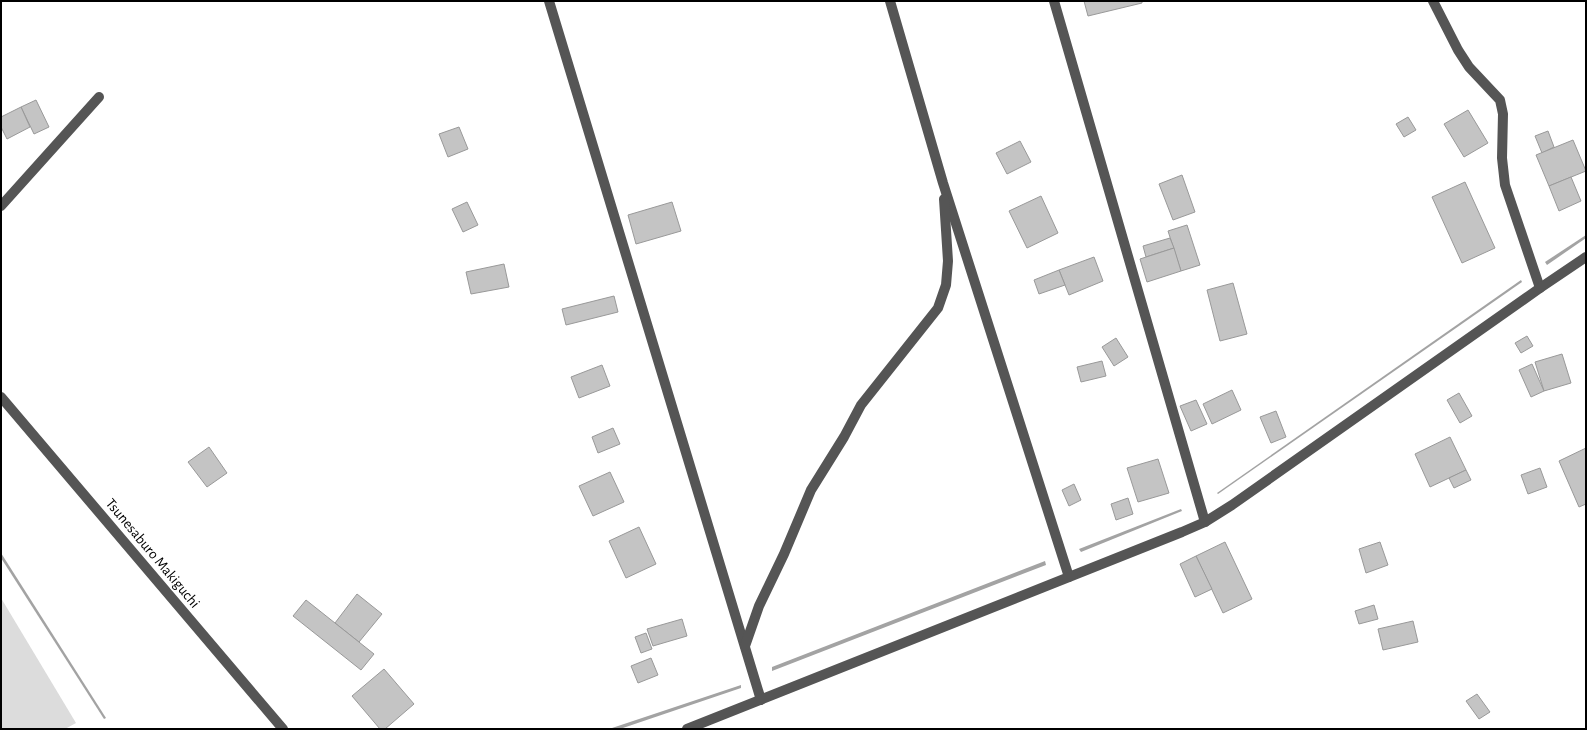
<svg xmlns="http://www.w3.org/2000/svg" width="1587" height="730" font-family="'Alegreya Sans',sans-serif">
<rect width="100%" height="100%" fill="#fff"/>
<!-- green -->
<polygon fill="#dcdcdc" points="1,598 76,723 65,729 1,729"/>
<!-- water -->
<g fill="#a3a3a3">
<polygon points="1586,235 1586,238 1547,265 1545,262"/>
<polygon points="1521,280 1522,282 1218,494 1217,493"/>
<polygon points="1181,509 1182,511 1081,552 1079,549"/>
<polygon points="1,553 106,718 104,719 1,558"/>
<polygon points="1045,561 1046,565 772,671 772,667"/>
<polygon points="741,685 741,688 620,729 609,729"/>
</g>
<!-- building -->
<g fill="#c4c4c4" stroke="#999">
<polygon points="1084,1 1142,1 1142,3 1088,16"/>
<polygon points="36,100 49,127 34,134 21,107"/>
<polygon points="21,107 30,127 7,139 1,127 1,117"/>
<polygon points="1468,110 1488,143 1464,157 1444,124"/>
<polygon points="1408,117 1416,130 1404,137 1396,124"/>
<polygon points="459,127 468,149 448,157 439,134"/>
<polygon points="1548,131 1554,147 1542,153 1535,136"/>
<polygon points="1573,140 1586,171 1549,186 1536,155"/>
<polygon points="1020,141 1031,162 1007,174 996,153"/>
<polygon points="1182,175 1195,212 1173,220 1159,184"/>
<polygon points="1571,177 1581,201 1559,211 1549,186"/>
<polygon points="1465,182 1495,248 1462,263 1432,197"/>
<polygon points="1041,196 1058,233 1027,248 1009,211"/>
<polygon points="467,202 478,225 463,232 452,209"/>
<polygon points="672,202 681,231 636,244 628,215"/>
<polygon points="1187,225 1200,265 1181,271 1168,231"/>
<polygon points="1170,238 1174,248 1146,257 1143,246"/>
<polygon points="1174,248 1181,271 1147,282 1140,259"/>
<polygon points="1094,257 1103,281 1069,295 1059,270"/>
<polygon points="504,264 509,287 471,294 466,272"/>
<polygon points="1059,270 1065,285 1039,294 1034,280"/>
<polygon points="1233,283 1247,334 1220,341 1207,290"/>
<polygon points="614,296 618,312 566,325 562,309"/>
<polygon points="1527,336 1533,346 1521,353 1515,343"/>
<polygon points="1116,338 1128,357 1114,366 1102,347"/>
<polygon points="1562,354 1571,383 1544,391 1535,362"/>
<polygon points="1102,361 1106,376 1081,382 1077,367"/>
<polygon points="1532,364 1544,391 1531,397 1519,370"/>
<polygon points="602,365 610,386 579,398 571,377"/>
<polygon points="1232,390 1241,410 1212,424 1203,404"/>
<polygon points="1459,393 1472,416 1460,423 1447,400"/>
<polygon points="1196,400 1207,424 1191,431 1180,406"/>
<polygon points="1276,411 1286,437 1271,443 1260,417"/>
<polygon points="613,428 620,444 598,453 592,437"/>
<polygon points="1450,437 1466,470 1430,487 1415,454"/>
<polygon points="209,447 227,473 207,487 188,462"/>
<polygon points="1586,448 1586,504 1579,507 1559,461"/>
<polygon points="1158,459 1169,493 1138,502 1127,468"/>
<polygon points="1540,468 1547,487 1528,494 1521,475"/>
<polygon points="1466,470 1471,480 1454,488 1449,478"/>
<polygon points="610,472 624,502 593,516 579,486"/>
<polygon points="1074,484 1081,500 1069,506 1062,490"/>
<polygon points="1128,498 1133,514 1116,520 1111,504"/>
<polygon points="639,527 656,564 626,578 609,541"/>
<polygon points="1225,542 1252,599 1223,613 1196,556"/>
<polygon points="1380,542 1388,565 1366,573 1359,549"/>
<polygon points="1196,556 1212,589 1195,597 1180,564"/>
<polygon points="357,594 382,614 359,642 335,623"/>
<polygon points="306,600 374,654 361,670 293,616"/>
<polygon points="1374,605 1378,619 1359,624 1355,611"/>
<polygon points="682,619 687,636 653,646 647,629"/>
<polygon points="1413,621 1418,642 1383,650 1378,629"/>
<polygon points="646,633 652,649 641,653 635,637"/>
<polygon points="651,658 658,675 638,683 631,666"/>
<polygon points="384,669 414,704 385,729 380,729 352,696"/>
<polygon points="1477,694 1490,712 1479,719 1466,701"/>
</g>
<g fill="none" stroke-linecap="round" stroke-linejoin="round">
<!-- minor -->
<g stroke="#555" stroke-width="10">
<polyline points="549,1 761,700"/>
<polyline points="890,1 943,183 1069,577"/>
<polyline points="1054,1 1205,522"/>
<polyline points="1433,1 1458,50 1469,67 1500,100 1503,114 1502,158 1505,185 1540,288"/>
<polyline points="1,206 99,97"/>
<polyline points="1,397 283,729"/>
<polyline points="745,646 759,606 784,554 811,490 844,437 861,405 938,308 946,285 948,261 944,199"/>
<polyline points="687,729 1182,532 1205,522 1232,505 1540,288 1586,257"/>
</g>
</g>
<g text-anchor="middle" stroke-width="3.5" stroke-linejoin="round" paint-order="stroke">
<!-- street labels -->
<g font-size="15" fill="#000" stroke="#fff">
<text transform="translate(153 553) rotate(50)" y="5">Tsunesaburo Makiguchi</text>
</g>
</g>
<!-- border -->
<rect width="1587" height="730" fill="none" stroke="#000000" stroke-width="4"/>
</svg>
